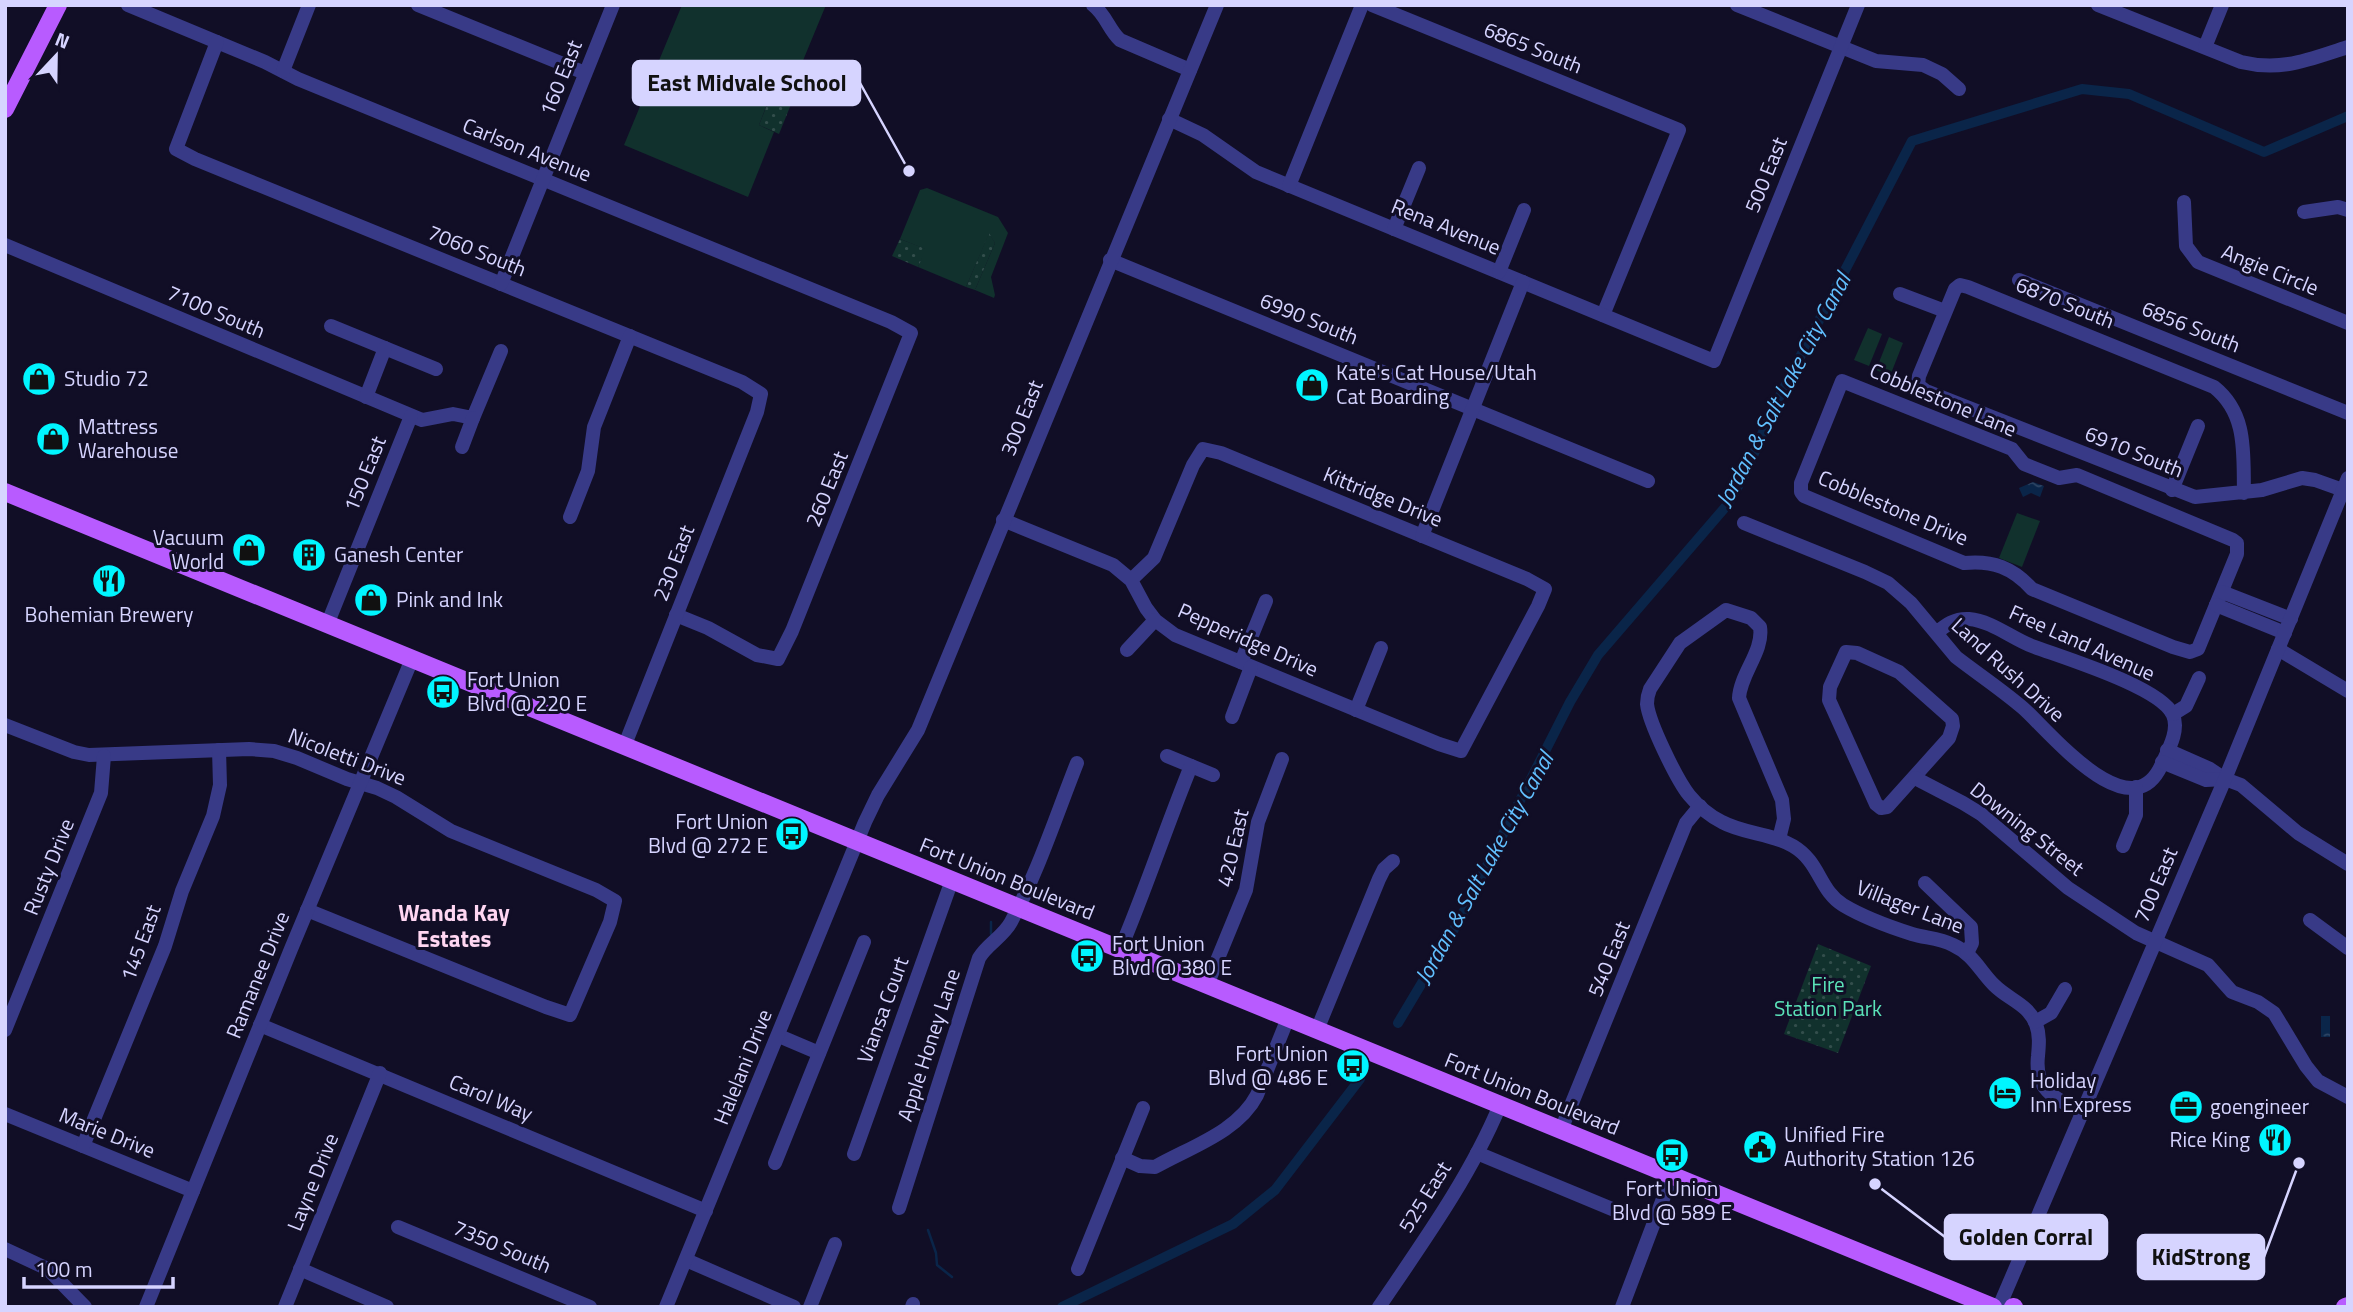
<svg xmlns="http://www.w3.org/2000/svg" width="2353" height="1312" font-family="'Titillium Web',sans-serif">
<defs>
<pattern id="park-dots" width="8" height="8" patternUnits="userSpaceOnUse" patternTransform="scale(1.75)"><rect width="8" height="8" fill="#11312d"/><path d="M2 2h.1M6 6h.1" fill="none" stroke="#334e4c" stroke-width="1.8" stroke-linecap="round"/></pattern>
<pattern id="water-ripples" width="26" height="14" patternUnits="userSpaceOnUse" patternTransform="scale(1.75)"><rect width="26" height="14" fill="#0a2549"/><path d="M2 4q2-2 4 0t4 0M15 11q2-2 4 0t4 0" fill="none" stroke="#2d4464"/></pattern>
</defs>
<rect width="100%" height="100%" fill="#110e26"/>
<!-- grass -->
<g fill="#11312d">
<polygon points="682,5 826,5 797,75 781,69 759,125 774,132 748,197 624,145"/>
<polygon points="927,188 998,217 1008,233 991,277 995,295 994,298 975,290 995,243 989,234 966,287 918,267 925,249 900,239 920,190"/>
<polygon points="1868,328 1882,334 1869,366 1854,360"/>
<polygon points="1889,337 1903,343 1890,376 1876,370"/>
<polygon points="2017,513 2040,521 2022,567 1999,558"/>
</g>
<!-- park -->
<g fill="url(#park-dots)">
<polygon points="782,68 802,77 779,134 759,125"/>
<polygon points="989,233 995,243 975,290 966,287"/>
<polygon points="900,239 926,249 918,267 892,256"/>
<polygon points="1818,944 1871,966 1838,1053 1784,1034"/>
</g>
<!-- water -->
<g fill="url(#water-ripples)">
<polygon points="2033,482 2044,486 2040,497 2031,493 2023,497 2019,488"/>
<rect x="2321" y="1016" width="9" height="21"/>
</g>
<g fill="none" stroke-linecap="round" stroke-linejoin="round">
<!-- stream -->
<g stroke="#0a2549" stroke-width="2.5">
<polyline points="991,922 991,934"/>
<polyline points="928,1230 936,1253 937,1265 952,1277"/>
</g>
<!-- canal -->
<g stroke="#0a2549" stroke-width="10">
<polyline points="1398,1023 1460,919 1570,702 1598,655 1728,504 1747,470 1771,413 1912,141 2082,89 2129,94 2264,152 2348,116"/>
<polyline points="1062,1307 1233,1224 1275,1190 1360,1079"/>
</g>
<!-- minor -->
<g stroke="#383a87" stroke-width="14">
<polyline points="128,5 265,62 298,79 891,322 911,333 792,631 778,659 757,655 708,628 676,615"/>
<polyline points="418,5 585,73"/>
<path d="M1093,5C1106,15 1109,30 1120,40L1190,70"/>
<polyline points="1372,5 1679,130 1603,315"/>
<polyline points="1737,5 1876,61 1923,65 1942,74 1959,89"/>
<path d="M2098,5L2241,62C2282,72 2310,59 2348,47"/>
<polyline points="217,42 176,149 195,159 742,382 761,394 757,412 624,747"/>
<polyline points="2205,47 2222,5"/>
<polyline points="283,71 309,5"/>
<polyline points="1169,119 1203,135 1256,172 1714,361 1858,5"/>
<polyline points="1289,186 1362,5"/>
<polyline points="2184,202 2186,246 2198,262 2348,323"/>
<polyline points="2304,212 2338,207 2348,210"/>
<polyline points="1394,229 1419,168"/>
<polyline points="5,245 422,420 453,414 473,418 501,351"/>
<polyline points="1110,260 1648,481"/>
<polyline points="1499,272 1524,210"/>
<polyline points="2019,280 2348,413"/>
<polyline points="501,284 613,5"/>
<polyline points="1900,294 1945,311"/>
<polyline points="331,326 436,369"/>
<path d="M1842,381L2012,449L2024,464L2059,478L2077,475L2233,540L2237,543V554L2198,649L2190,652L2173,647L2032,589C2013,568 1993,560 1964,563L1804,496L1801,492V483Z"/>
<polyline points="366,397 385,348"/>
<polyline points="462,447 473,418"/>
<polyline points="2172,490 2198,426"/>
<path d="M2244,493C2243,454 2248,414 2214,387L1968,287L1960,285L1955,289L1919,376L1918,385L1926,391L2195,497L2262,490L2302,478L2315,480L2343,490"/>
<polyline points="570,517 588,471 594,427 630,336"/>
<polyline points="1003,520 1113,565 1131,580 1146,608 1155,620 1175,635 1439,744 1461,751 1538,606 1545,589 1527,579 1221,453 1203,449 1193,465 1154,558 1131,580"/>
<path d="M1744,523L1865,572L1888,583L1911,603L1956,657C1978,674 2002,690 2023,708C2049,731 2130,832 2161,766C2167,752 2180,731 2173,715C2161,687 2061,657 2032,646C2011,638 1992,621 1969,619C1955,618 1946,625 1936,633"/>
<polyline points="1422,536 1523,282"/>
<polyline points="2222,592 2291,619"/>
<polyline points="2216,605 2285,633"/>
<polyline points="327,625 411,416"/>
<polyline points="2278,649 2348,691"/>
<polyline points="1127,650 1155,620"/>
<polygon points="1846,652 1857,653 1899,672 1952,719 1953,726 1949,738 1887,807 1881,808 1876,804 1829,700 1830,687"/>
<polyline points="1241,662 1266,601"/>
<polyline points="1356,710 1381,648"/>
<polyline points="2173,714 2186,706 2199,678"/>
<polyline points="1232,717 1251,667"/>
<polyline points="5,725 74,752 89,755 249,749 274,751 297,758 347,779 377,788 396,797 451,831 596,890 615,901 610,922 570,1015 546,1007 307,910"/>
<polyline points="2167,750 2210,769 2225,779 2241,785 2298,833 2348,864"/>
<polyline points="1167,756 1213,775"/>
<polyline points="2162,762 2206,780 2225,779"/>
<polyline points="1915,778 1963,803 1981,814 2068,888 2136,933 2208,965 2232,992 2258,1002 2274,1013 2306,1066 2318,1081 2348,1097"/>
<path d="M1779,839L1784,819L1782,800L1739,698C1740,674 1764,651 1760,627L1751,618L1726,610L1680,643L1650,689C1648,694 1647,698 1647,704C1649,723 1677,780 1689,795C1698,806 1710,816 1722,822C1744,834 1771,833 1793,846C1820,862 1819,890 1843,905C1863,917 1890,927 1912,934C1925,938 1940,938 1953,945C1973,954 1980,971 1994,985C2009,1000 2028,1004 2036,1024C2040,1035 2039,1045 2038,1056C2034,1091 2056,1099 2083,1112"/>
<polyline points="2123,846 2136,815 2136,787"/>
<polyline points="1925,883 1971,927 1972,943 1967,953"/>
<polyline points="2310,920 2348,948"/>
<path d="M1120,950C1146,889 1166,827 1191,766"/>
<polyline points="1207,985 1246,890 1258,822 1282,759"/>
<polyline points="2035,1022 2051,1013 2065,989"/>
<polyline points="260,1025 706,1211"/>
<polyline points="5,1030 101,793 104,756"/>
<polyline points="1317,1030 1379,879 1384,869 1393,861"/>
<polyline points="779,1036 819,1053"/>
<polyline points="5,1114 193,1191"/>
<polyline points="1561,1130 1686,823 1700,806"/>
<polyline points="83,1146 165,946 182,891 213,816 220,785 219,750"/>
<polyline points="1477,1153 1612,1209"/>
<polyline points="854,1154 952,880"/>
<path d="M1122,1158L1140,1166L1155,1167C1190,1147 1238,1132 1257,1095L1288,1018"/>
<polyline points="775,1163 864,942"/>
<path d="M899,1208L979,958C987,944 1003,937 1011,922C1038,872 1056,816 1077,763"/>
<polyline points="398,1227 590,1307"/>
<polyline points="5,1249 48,1269 85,1307"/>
<polyline points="686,1260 794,1307"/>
<polyline points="300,1269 387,1307"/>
<polyline points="1078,1269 1143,1108"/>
<polyline points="146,1307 291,949 412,659"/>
<polyline points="285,1307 380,1073"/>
<polyline points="666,1307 865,822 878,795 918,730 1217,5"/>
<polyline points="810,1307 835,1244"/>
<polyline points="912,1307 913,1304"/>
<path d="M1379,1307C1423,1242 1470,1177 1500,1105"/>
<polyline points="1622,1307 1672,1175"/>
<polyline points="1999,1307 2225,779 2348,478"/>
</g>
<!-- major -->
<g stroke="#b85bff" stroke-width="18">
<polyline points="5,109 58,5"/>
<polyline points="5,492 1993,1307"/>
<polyline points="2013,1307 2014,1307"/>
<polyline points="2345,1307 2348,1306"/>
</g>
</g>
<!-- icons -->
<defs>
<g id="shop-disc" transform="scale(1.75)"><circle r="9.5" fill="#00f5ff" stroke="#110e26"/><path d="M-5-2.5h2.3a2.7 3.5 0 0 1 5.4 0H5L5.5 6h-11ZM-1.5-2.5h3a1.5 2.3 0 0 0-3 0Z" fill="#111"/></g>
<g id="building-disc" transform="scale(1.75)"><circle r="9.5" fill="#00f5ff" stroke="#110e26"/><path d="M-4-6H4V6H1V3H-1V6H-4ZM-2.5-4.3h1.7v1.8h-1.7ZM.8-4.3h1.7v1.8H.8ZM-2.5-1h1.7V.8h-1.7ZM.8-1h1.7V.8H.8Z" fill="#111"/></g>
<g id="restaurant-disc" transform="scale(1.75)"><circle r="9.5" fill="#00f5ff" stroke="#110e26"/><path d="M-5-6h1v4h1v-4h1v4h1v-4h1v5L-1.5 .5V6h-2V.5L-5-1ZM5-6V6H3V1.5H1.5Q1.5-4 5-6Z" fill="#111"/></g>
<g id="bus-disc" transform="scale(1.75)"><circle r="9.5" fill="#00f5ff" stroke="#110e26"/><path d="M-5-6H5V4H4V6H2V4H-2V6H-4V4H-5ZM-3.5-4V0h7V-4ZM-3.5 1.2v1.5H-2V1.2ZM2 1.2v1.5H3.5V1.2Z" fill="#111"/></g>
<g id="hotel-disc" transform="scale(1.75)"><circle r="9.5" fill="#00f5ff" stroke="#110e26"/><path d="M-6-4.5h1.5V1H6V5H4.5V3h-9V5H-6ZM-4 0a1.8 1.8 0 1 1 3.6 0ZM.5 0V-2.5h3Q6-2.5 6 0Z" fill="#111"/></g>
<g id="office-disc" transform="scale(1.75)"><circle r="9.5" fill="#00f5ff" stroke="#110e26"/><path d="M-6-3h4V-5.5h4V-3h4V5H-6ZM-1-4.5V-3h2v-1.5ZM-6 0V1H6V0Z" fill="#111"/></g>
<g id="civic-disc" transform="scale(1.75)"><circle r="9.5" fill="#00f5ff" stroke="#110e26"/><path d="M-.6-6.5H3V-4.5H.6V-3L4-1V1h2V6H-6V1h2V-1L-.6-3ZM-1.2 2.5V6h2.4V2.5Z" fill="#111"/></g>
</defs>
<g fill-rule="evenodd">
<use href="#shop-disc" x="39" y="379"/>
<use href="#shop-disc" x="1312" y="385"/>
<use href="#shop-disc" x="53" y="439"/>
<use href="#shop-disc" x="249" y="550"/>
<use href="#building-disc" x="309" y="555"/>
<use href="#restaurant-disc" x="109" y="581"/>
<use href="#shop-disc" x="371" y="600"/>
<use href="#bus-disc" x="443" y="692"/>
<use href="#bus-disc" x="792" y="834"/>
<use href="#bus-disc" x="1087" y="956"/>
<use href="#bus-disc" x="1353" y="1066"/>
<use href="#hotel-disc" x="2005" y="1093"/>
<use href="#office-disc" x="2186" y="1107"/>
<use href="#restaurant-disc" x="2275" y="1140"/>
<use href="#civic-disc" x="1760" y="1147"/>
<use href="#bus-disc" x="1672" y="1155"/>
</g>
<g text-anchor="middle" stroke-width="6" stroke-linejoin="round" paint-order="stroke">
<!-- street labels -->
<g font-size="21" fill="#d6d4ff" stroke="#110e26">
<text transform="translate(1533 48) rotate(22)" y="7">6865 South</text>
<text transform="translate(561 78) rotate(-68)" y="7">160 East</text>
<text transform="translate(527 150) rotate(22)" y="7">Carlson Avenue</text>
<text transform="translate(1766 175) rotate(-68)" y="7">500 East</text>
<text transform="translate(1446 227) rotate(22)" y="7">Rena Avenue</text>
<text transform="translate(477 251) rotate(22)" y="7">7060 South</text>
<text transform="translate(2270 270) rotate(22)" y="7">Angie Circle</text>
<text transform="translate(2065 303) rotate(22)" y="7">6870 South</text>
<text transform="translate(216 312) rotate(23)" y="7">7100 South</text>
<text transform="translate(1309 319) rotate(22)" y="7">6990 South</text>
<text transform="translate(2191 327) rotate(22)" y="7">6856 South</text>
<text transform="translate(1943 400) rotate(23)" y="7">Cobblestone Lane</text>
<text transform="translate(1022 418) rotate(-68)" y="7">300 East</text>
<text transform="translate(2134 452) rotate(22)" y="7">6910 South</text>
<text transform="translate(365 474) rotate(-68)" y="7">150 East</text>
<text transform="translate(827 489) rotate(-68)" y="7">260 East</text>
<text transform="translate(1383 497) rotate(22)" y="7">Kittridge Drive</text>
<text transform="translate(1893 508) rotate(23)" y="7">Cobblestone Drive</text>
<text transform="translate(674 563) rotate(-69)" y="7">230 East</text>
<text transform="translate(1248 640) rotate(24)" y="7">Pepperidge Drive</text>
<text transform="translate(2082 643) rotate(24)" y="7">Free Land Avenue</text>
<text transform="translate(2008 670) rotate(42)" y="7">Land Rush Drive</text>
<text transform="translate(347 757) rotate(21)" y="7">Nicoletti Drive</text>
<text transform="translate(2027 829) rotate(38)" y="7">Downing Street</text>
<text transform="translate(1233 848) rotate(-77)" y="7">420 East</text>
<text transform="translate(49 867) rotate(-68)" y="7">Rusty Drive</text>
<text transform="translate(1007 879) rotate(22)" y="7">Fort Union Boulevard</text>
<text transform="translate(2156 885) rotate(-67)" y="7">700 East</text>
<text transform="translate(1910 907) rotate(21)" y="7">Villager Lane</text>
<text transform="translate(141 943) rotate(-70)" y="7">145 East</text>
<text transform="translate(1609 959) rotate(-68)" y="7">540 East</text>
<text transform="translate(258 975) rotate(-68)" y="7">Ramanee Drive</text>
<text transform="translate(883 1010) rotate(-70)" y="7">Viansa Court</text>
<text transform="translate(929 1045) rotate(-72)" y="7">Apple Honey Lane</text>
<text transform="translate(743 1067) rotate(-68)" y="7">Halelani Drive</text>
<text transform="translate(1532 1094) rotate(22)" y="7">Fort Union Boulevard</text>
<text transform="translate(491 1098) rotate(23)" y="7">Carol Way</text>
<text transform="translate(107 1133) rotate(22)" y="7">Marie Drive</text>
<text transform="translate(313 1182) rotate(-68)" y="7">Layne Drive</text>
<text transform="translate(1425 1197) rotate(-58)" y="7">525 East</text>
<text transform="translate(502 1247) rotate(23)" y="7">7350 South</text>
</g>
<!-- poi labels -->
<g font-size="21" fill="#d6d4ff" stroke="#110e26" text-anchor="start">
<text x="1336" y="380">Kate's Cat House/Utah<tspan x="1336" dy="24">Cat Boarding</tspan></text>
<text x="64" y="386">Studio 72</text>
<text x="78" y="434">Mattress<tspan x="78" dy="24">Warehouse</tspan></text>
<text x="224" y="545" text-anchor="end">Vacuum<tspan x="224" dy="24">World</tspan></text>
<text x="334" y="562">Ganesh Center</text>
<text x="396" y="607">Pink and Ink</text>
<text x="109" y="622" text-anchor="middle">Bohemian Brewery</text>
<text x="467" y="687">Fort Union<tspan x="467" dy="24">Blvd @ 220 E</tspan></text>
<text x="768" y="829" text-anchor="end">Fort Union<tspan x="768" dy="24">Blvd @ 272 E</tspan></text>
<text x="1112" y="951">Fort Union<tspan x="1112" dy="24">Blvd @ 380 E</tspan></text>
<text x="1328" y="1061" text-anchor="end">Fort Union<tspan x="1328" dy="24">Blvd @ 486 E</tspan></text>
<text x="2030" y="1088">Holiday<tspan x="2030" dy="24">Inn Express</tspan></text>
<text x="2210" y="1114">goengineer</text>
<text x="1784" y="1142">Unified Fire<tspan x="1784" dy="24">Authority Station 126</tspan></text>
<text x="2250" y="1147" text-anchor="end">Rice King</text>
<text x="1672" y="1196" text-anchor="middle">Fort Union<tspan x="1672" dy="24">Blvd @ 589 E</tspan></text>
</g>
<!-- park labels -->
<g font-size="21" fill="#5be3b9" stroke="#110e26">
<text x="1828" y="992">Fire<tspan x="1828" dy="24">Station Park</tspan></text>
</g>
<!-- water labels -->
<g font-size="23" font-style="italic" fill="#62c0ff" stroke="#110e26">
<text transform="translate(1783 390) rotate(-62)" y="8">Jordan &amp; Salt Lake City Canal</text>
<text transform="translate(1484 868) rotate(-61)" y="8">Jordan &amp; Salt Lake City Canal</text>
</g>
<!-- neighbourhood labels -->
<g font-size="23" font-weight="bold" fill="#ffd6f2" stroke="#110e26">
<text x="454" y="921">Wanda Kay<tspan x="454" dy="26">Estates</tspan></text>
</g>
</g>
<!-- callouts -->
<path fill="none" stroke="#d6d4ff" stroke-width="2.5" d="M909 171L860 83M1875 1184L1945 1237M2299 1163L2264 1257"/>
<g fill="#d6d4ff" stroke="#110e26" stroke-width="2.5">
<circle cx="909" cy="171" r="7"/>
<circle cx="1875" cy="1184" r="7"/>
<circle cx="2299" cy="1163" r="7"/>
</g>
<g fill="#d6d4ff" stroke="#d6d4ff" stroke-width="2.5">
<rect x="633" y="61" width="227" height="44" rx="7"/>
<rect x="1945" y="1215" width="162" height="44" rx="7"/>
<rect x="2138" y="1235" width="126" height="44" rx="7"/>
</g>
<g font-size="23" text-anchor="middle" font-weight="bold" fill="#111">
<text x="747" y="91">East Midvale School</text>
<text x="2026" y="1245">Golden Corral</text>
<text x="2201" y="1265">KidStrong</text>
</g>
<!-- border -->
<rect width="2353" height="1312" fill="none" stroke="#d6d4ff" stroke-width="14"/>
<!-- north arrow -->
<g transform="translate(56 56) rotate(22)" stroke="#110e26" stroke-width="5" paint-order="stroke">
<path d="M0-5L12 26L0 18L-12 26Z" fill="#d6d4ff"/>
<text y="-10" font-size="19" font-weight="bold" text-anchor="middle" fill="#d6d4ff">N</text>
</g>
<!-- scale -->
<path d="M24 1277v10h149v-10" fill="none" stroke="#d6d4ff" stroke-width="3.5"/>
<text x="35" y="1277" font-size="21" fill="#d6d4ff" stroke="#110e26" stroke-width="5" paint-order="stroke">100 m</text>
</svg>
